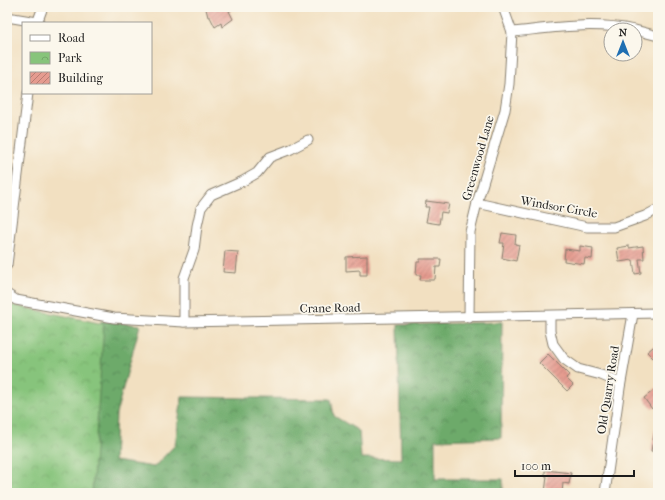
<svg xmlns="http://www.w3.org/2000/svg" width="665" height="500" font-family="'IM FELL French Canon',serif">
<defs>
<pattern id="forest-crowns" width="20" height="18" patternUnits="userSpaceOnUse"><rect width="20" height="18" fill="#6daa6b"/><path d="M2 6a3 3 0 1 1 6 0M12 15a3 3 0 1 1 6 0" fill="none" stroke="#598a57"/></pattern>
<pattern id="park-crowns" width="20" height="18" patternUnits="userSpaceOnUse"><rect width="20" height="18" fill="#87c47b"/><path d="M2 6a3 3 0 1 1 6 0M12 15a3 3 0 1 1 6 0" fill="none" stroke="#74a86a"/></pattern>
<pattern id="building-hatch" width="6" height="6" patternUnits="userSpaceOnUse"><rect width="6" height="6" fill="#e59b8f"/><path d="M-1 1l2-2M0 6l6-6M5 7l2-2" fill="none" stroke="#b97e74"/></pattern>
</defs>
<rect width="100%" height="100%" fill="#fbf7ec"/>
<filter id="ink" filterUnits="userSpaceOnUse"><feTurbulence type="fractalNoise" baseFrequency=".025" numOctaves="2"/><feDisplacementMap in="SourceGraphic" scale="8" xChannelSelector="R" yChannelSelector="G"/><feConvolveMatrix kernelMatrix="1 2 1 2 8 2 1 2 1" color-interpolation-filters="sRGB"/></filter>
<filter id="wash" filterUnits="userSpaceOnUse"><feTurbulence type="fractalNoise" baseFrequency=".012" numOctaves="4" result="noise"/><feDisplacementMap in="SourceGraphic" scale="16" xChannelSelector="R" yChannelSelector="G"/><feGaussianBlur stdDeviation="0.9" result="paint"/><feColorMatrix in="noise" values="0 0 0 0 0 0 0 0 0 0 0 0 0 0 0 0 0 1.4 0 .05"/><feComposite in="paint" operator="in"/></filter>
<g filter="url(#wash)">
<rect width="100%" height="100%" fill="#f2e0c1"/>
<!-- forest -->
<polygon fill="url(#forest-crowns)" stroke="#446344" points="101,321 140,325 116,414 114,461 154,467 175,445 182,397 331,399 334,416 359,431 361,458 401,459 398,325 502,322 501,438 435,440 435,479 503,479 503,493 75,493"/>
<!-- park -->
<polygon fill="url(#park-crowns)" stroke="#52704c" points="7,304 104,324 92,493 7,493"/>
<g id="blocks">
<!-- building -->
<g fill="url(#building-hatch)">
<polygon points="210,7 237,7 229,11 233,19 222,27 221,23 215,27 210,17 208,17 206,9"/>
<polygon points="426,201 449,204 447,213 441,212 439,224 426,222 429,207 425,207"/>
<polygon points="502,233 516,235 515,244 519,245 516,261 502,258 504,243 500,243"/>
<polygon points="580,246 593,248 592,259 585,258 584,264 564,261 565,249 580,251"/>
<polygon points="629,246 629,248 643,246 644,259 639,259 641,273 635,274 633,260 619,262 617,248"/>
<polygon points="225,251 238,252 236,273 223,272"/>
<polygon points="367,256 367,275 360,275 360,270 346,271 346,257"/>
<polygon points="420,259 441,259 440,267 436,267 435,279 433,280 420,280 421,275 416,275 417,262 420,262"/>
<polygon points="658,343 658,355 653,358 647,352"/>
<polygon points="548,354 569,375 566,378 573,385 567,391 539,363"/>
<polygon points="658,387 658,404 652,409 644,398"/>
<polygon points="655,430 658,431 658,452 651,451"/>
<polygon points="545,470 571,473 569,484 563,483 562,493 545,493 547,476 545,476"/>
</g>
</g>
</g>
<g filter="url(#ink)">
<use href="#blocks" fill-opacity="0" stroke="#877e6e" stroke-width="1"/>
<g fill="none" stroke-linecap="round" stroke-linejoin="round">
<!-- minor casing -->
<g stroke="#877e6e" stroke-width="11">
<g id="minor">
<polyline points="7,17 37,22"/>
<polyline points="37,23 43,7"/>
<polyline points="635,30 658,36"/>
<path d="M512,32C553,28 593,21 634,30"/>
<polyline points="477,203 587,227 614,227 645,216 658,209"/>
<polyline points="7,265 28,93"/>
<polyline points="7,294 16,300 114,318 184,322 658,313"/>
<polyline points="550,316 550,331 553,344 564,359 578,369 601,375 620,383"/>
<polyline points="469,318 470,232 477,203 505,110 509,84 512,32 503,7"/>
<polyline points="184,322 184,278 194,250 197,226 201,208 211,195 243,181 257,173 270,157 291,149 308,140"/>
<polyline points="605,493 620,388 633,314"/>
</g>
</g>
<!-- minor -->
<use href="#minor" stroke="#fff" stroke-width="9"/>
</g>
</g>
<g text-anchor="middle" stroke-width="3.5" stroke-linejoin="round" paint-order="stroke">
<!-- street labels -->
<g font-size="12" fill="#1c1c1c" stroke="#fbf7ec">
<text transform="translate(478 158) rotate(-74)" y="4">Greenwood Lane</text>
<text transform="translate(559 207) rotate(10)" y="4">Windsor Circle</text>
<text transform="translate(330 308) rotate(-1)" y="4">Crane Road</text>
<text transform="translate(608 390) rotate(-81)" y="4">Old Quarry Road</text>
</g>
</g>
<!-- margin -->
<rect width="665" height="500" fill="none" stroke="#fbf7ec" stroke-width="24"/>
<!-- legend -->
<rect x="22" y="22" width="130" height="72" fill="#fbf7ec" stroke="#a29f99"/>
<rect x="30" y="35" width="20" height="6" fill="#ffffff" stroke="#a29f99"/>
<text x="58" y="42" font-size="12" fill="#1c1c1c">Road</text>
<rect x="30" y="52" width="20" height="12" fill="url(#park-crowns)" stroke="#a29f99"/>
<text x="58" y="62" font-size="12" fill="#1c1c1c">Park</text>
<rect x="30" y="72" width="20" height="12" fill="url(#building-hatch)" stroke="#a29f99"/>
<text x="58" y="82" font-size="12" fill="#1c1c1c">Building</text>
<!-- north arrow -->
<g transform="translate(623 42)"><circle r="19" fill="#fbf7ec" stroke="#a29f99"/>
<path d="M0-3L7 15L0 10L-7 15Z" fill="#1f6fb2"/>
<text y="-6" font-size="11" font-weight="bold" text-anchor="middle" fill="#1c1c1c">N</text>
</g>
<!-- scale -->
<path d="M515 470v6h119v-6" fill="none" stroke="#1c1c1c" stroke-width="2"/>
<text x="521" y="470" font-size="12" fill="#1c1c1c" stroke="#fbf7ec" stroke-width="3" paint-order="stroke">100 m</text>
</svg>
